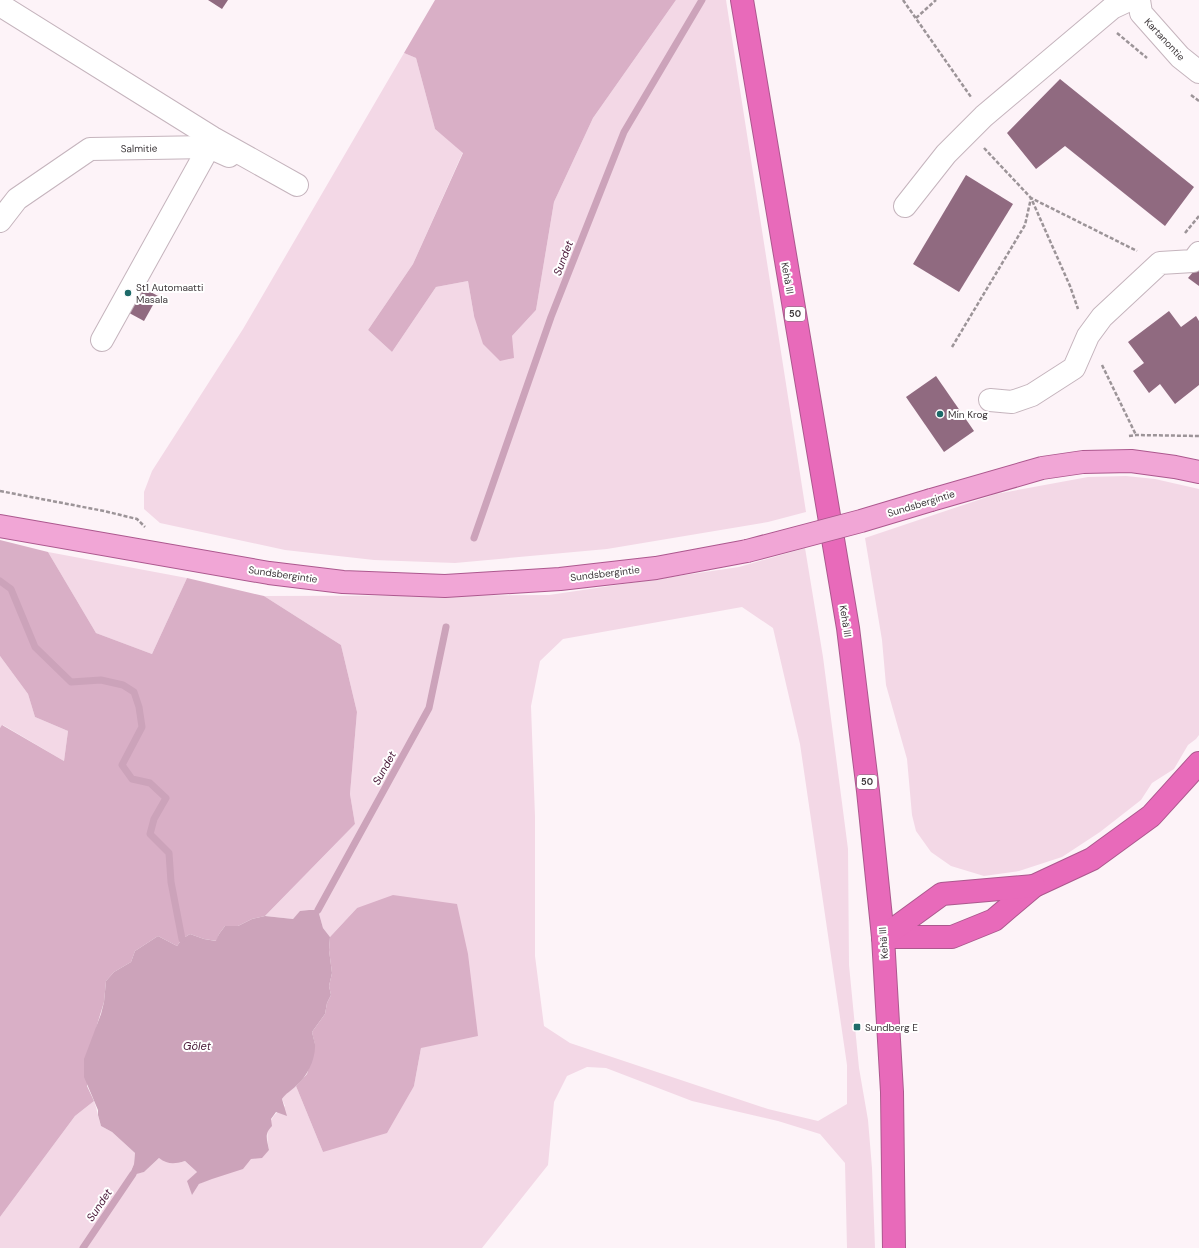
<svg xmlns="http://www.w3.org/2000/svg" width="1199" height="1248" font-family="'DM Sans',sans-serif">
<rect width="100%" height="100%" fill="#fdf3f8"/>
<!-- green -->
<g fill="#f3d8e6" fill-rule="evenodd">
<polygon points="676,0 726,0 806,512 768,522 607,549 455,563 374,560 285,550 160,523 144,509 144,492 152,471 243,329 404,53 416,58 435,129 463,152 413,264 368,330 392,352 436,287 468,281 474,316 512,336 536,310 554,202 593,118"/>
<polygon points="1126,476 1155,479 1199,489 1199,735 1196,739 1188,745 1174,769 1152,783 1141,800 1100,832 1062,857 1019,871 984,876 951,866 931,852 916,831 912,815 907,759 886,685 882,640 865,538 996,494 1088,477"/>
<path d="M805,548L823,657L848,849L849,965L859,1068L868,1120L872,1168L875,1248H847L845,1163L820,1134L778,1121L692,1101L606,1068L587,1067L567,1076L554,1102L548,1165L482,1248H0V1217L75,1116L94,1101C97,1109 98,1117 101,1126L112,1132L135,1153L134,1164L129,1175L144,1172L159,1158L178,1163L185,1161L197,1172L188,1181L192,1194L199,1184L269,1150C265,1130 268,1117 285,1106L282,1099L287,1092L296,1086L323,1152L414,1086L421,1048L357,908L330,937L323,928L318,910L301,911L293,919L265,916L355,824L350,794L357,712L341,645L264,596L549,595L739,567ZM742,607L773,628L800,744L847,1065V1104L818,1121L768,1109L570,1043L544,1026L535,956V816L531,706L540,661L563,639Z"/>
<polygon points="48,552 187,578 152,654 96,633"/>
<polygon points="0,656 28,694 35,717 68,731 64,761 3,725 0,728"/>
</g>
<!-- forest -->
<g fill="#d9afc6">
<polygon points="435,0 676,0 593,118 554,202 536,310 512,336 514,358 500,361 483,344 474,316 468,281 436,287 392,352 368,330 413,264 463,153 435,129 416,58 404,53"/>
<polygon points="0,540 48,552 96,633 152,654 187,578 264,596 341,645 357,712 350,794 355,824 265,916 252,919 238,926 225,926 219,934 217,941 204,939 190,934 182,939 177,946 158,936 135,951 131,962 114,972 106,981 104,1002 97,1025 87,1086 94,1101 75,1116 0,1217 0,728 2,725 64,761 68,731 35,717 28,694 0,656"/>
<polygon points="393,895 457,904 468,954 478,1036 421,1048 414,1086 387,1133 323,1152 296,1086 307,1074 315,1045 312,1032 325,1014 327,1003 331,995 329,986 332,973 329,950 330,937 357,908"/>
</g>
<!-- water -->
<path fill="#cca3ba" d="M309,910H318L323,928L330,937L329,950L332,973L329,986L331,995L327,1003L325,1014L312,1032C313,1036 314,1040 315,1044C316,1059 307,1077 296,1086C291,1091 286,1093 282,1099L287,1116L276,1112L271,1119L272,1126C264,1134 267,1139 269,1150L262,1158L251,1159L243,1169L212,1179L199,1184L192,1195L187,1181L197,1172L185,1161C175,1164 168,1165 159,1158L144,1172L129,1176L134,1164L135,1153L112,1132L101,1126L98,1115V1110L84,1077V1059L101,1014L104,1002L106,981L114,972L131,962L135,951L158,936L177,946L182,939L190,934L204,939L216,941L219,934L225,926H238L252,919L265,916L293,919L300,911Z"/>
<g fill="none" stroke-linecap="round" stroke-linejoin="round">
<!-- stream -->
<g stroke="#cca3ba" stroke-width="7">
<polyline points="474,538 551,317 624,132 702,0"/>
<polyline points="0,581 11,589 35,647 71,682 101,680 123,685 134,692 139,707 142,727 122,765 132,779 150,783 166,798 154,819 150,834 169,853 171,882 182,939"/>
<polyline points="318,910 429,708 446,627"/>
<polyline points="83,1248 133,1174"/>
</g>
</g>
<!-- building -->
<g fill="#906a80">
<polygon points="208,0 228,0 222,9"/>
<polygon points="1060,79 1194,187 1165,226 1065,146 1036,169 1007,133"/>
<polygon points="966,175 1013,204 959,292 913,264"/>
<polygon points="1199,265 1199,286 1188,278"/>
<polygon points="134,283 158,296 144,321 120,308"/>
<polygon points="1169,311 1181,327 1196,316 1199,321 1199,385 1175,404 1160,384 1149,393 1133,371 1144,363 1128,342"/>
<polygon points="936,376 974,431 944,452 906,397"/>
</g>
<g fill="none" stroke-linecap="round" stroke-linejoin="round">
<!-- minor casing -->
<g stroke="#c5b4bd" stroke-width="24">
<g id="minor">
<polyline points="1139,0 1141,13 1180,57 1199,72"/>
<polyline points="0,5 213,138 297,185"/>
<polyline points="905,206 946,154 984,116 1112,8 1129,0"/>
<polyline points="0,221 17,199 90,149 209,147 229,156"/>
<polyline points="102,340 209,147"/>
<polyline points="990,400 1012,402 1032,395 1074,368 1088,336 1102,317 1160,263 1193,261 1199,253"/>
</g>
</g>
<!-- major casing -->
<g stroke="#ac588e" stroke-width="24">
<g id="major">
<polyline points="931,500 1042,468 1083,462 1131,461 1175,467 1199,472"/>
<polyline points="0,526 269,573 343,582 445,586 560,579 656,568 747,551"/>
</g>
</g>
<!-- highway casing -->
<g stroke="#ac588e" stroke-width="24">
<g id="highway">
<polyline points="742,0 848,628 868,791 883,937 892,1092 894,1248"/>
<polyline points="883,937 952,937 994,920 1034,886 1092,859 1151,816 1199,763"/>
<polyline points="883,937 942,894 1034,886"/>
</g>
</g>
<!-- path -->
<g stroke="#9c9498" stroke-width="2.5" stroke-dasharray="4 2" stroke-linecap="butt">
<polyline points="903,0 971,97"/>
<polyline points="916,18 936,0"/>
<polyline points="1117,33 1147,58"/>
<polyline points="1191,95 1199,101"/>
<polyline points="984,148 1031,198 1070,286 1078,309"/>
<polyline points="1185,233 1199,216"/>
<polyline points="952,347 1025,225 1031,198 1137,251"/>
<polyline points="1102,365 1136,435"/>
<polyline points="1129,436 1136,435 1199,436"/>
<polyline points="0,491 104,511 137,519 145,527"/>
</g>
<!-- minor -->
<use href="#minor" stroke="#fff" stroke-width="22"/>
<!-- major -->
<use href="#major" stroke="#f1a6d6" stroke-width="22"/>
<!-- highway -->
<use href="#highway" stroke="#e86aba" stroke-width="22"/>
<!-- major-bridge casing -->
<g stroke="#ac588e" stroke-width="24" stroke-linecap="butt">
<polyline id="major-bridge" points="747,551 861,521 931,500"/>
</g>
<!-- major-bridge -->
<use href="#major-bridge" stroke="#f1a6d6" stroke-width="22"/>
</g>
<!-- markers -->
<g fill="#1d6a69" stroke="#fff" stroke-width="1.5">
<circle cx="128" cy="293" r="4"/>
<circle cx="940" cy="414" r="4"/>
<rect x="853" y="1023" width="8" height="8" rx="2"/>
</g>
<g text-anchor="middle" stroke-width="4" stroke-linejoin="round" paint-order="stroke">
<!-- shield labels -->
<g fill="#fff" stroke="#787476" stroke-width="1">
<rect x="785" y="307" width="20" height="14" rx="3"/>
<rect x="857" y="775" width="20" height="14" rx="3"/>
</g>
<g font-size="9" font-weight="bold" fill="#3e383b">
<text x="795" y="317">50</text>
<text x="867" y="785">50</text>
</g>
<!-- street labels -->
<g font-size="10" fill="#3e383b" stroke="#fff">
<text transform="translate(1165 39) rotate(47)" y="4">Kartanontie</text>
<text transform="translate(139 148) rotate(-1)" y="4">Salmitie</text>
<text transform="translate(788 278) rotate(80)" y="4">Kehä III</text>
<text transform="translate(921 503) rotate(-17)" y="4">Sundsbergintie</text>
<text transform="translate(605 573) rotate(-7)" y="4">Sundsbergintie</text>
<text transform="translate(283 574) rotate(8)" y="4">Sundsbergintie</text>
<text transform="translate(846 621) rotate(81)" y="4">Kehä III</text>
<text transform="translate(883 943) rotate(-94)" y="4">Kehä III</text>
</g>
<!-- poi labels -->
<g font-size="10" fill="#3e383b" stroke="#fff" text-anchor="start">
<text x="136" y="291">St1 Automaatti<tspan x="136" dy="12">Masala</tspan></text>
<text x="948" y="418">Min Krog</text>
<text x="865" y="1031">Sundberg E</text>
</g>
<!-- water labels -->
<g font-size="11" font-style="italic" fill="#461535" stroke="#fff">
<text transform="translate(563 258) rotate(-69)" y="4">Sundet</text>
<text transform="translate(384 768) rotate(-61)" y="4">Sundet</text>
<text x="197" y="1050">Gölet</text>
<text transform="translate(99 1205) rotate(-56)" y="4">Sundet</text>
</g>
</g>
</svg>
